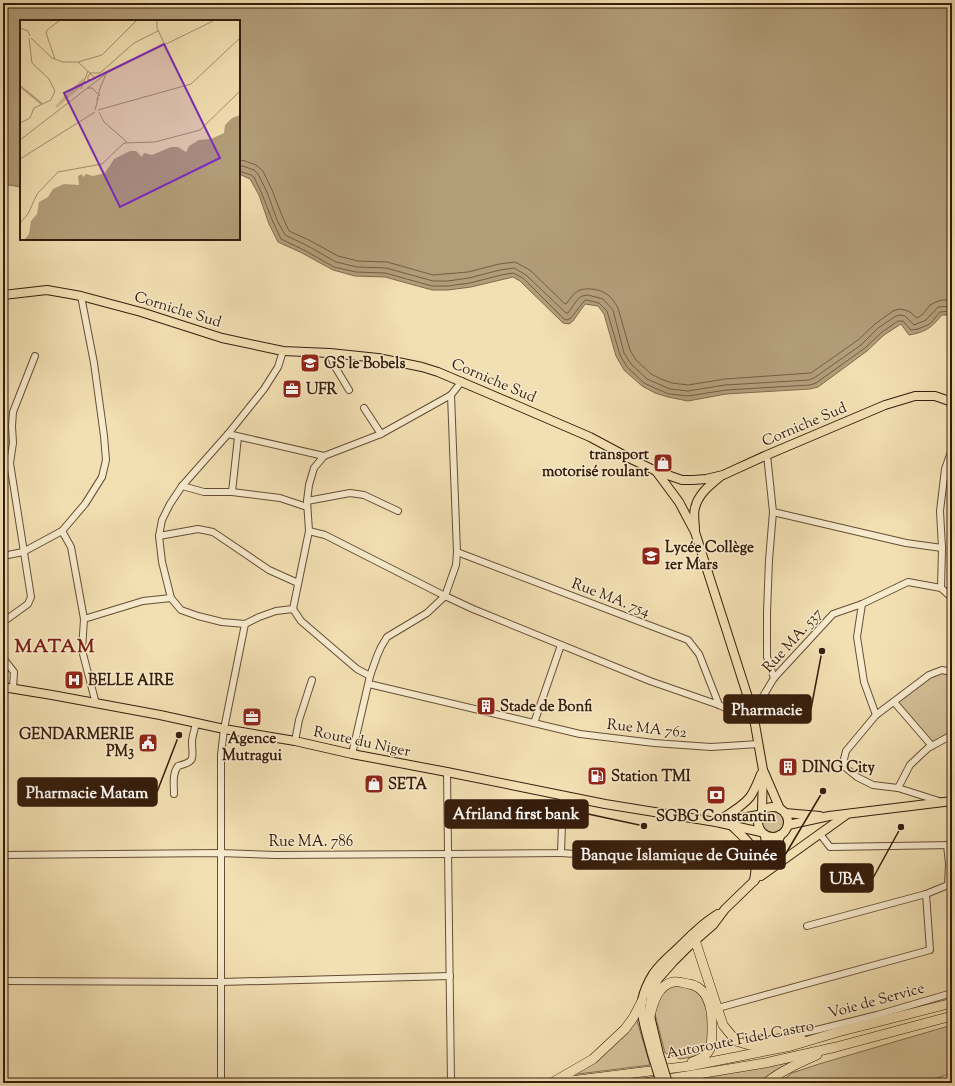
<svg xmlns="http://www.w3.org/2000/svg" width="955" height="1086" font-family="'Sorts Mill Goudy',serif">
<rect width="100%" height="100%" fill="#f2dfb2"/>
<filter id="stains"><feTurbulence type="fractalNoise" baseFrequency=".005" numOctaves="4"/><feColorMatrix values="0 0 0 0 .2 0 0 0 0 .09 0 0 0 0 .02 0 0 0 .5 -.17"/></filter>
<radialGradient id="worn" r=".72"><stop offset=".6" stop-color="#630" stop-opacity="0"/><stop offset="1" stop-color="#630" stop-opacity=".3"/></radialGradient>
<!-- green -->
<g fill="#d2be96" stroke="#846e50">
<polygon points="942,670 952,674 952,733 933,743 897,703 931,676"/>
<circle cx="772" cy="822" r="14"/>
<polygon points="673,985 690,986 702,997 708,1015 709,1040 704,1051 697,1056 680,1059 665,1053 654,1010 659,994"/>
<polygon points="636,1017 650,1065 570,1075"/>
<polygon points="952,1025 952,1073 923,1083 779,1083 792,1073 819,1064"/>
<polygon points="803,1056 773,1072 760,1083 709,1083 685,1078"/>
</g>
<!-- water -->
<path fill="#b29d79" stroke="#806a4d" d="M3,3H952V315H942C931,328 926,332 909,335L901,324L884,335L867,351L818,387L810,389L726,394L688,401L668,397L655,393L642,386L624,370L616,356L604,314L598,306L585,304L573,321L569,324L563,323L520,281L513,277L471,287L448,290H432L385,277L355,276L333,270L302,253L278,242L269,224L259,195L250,179L239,174V21H21V187L3,184Z"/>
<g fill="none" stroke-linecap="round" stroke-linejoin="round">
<!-- shore -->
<g stroke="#745d42" stroke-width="1">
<path d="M239,160L245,161L256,165L263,171L272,190L283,218L289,231L309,240L338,256L358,261L387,262L433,275L468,272L499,264L515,262L530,270L565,304L567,303C570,299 573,294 578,291C585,287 599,289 605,293C611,296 615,303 618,308L630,350L636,360L651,374L661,379L672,383L688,385L725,379L811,373L858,340L875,324L893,311L899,309L905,310L910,312L917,318L922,315L930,305L936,302L942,300H952"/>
<polyline points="239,166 243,166 254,170 258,174 267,192 277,220 285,235 306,245 336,262 357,267 386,268 433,281 448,281 469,278 500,270 514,268 526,275 566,313 568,313 578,299 582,296 588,295 603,299 613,310 624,353 631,364 647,379 670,389 688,391 725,385 809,380 814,378 861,345 878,328 896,316 901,315 905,316 914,325 926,320 938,307 952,306"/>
<polyline points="239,171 251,175 254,177 262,194 273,222 281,239 304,250 334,267 356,272 385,273 432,286 448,286 470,283 501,275 513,273 523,278 564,319 567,320 571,318 584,301 586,300 599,303 607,311 620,355 627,367 644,383 657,389 669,394 688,396 726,390 810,385 816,383 865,348 882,332 898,321 903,321 911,330 918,329 930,324 940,312 952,311"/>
</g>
<!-- minor casing -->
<g stroke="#654e35" stroke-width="8">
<g id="minor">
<polyline points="330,353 334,365 349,390"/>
<polyline points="364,408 381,434"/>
<polyline points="228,434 324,456"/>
<polyline points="767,455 773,512 769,560 767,612 767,657 774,678"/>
<polyline points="182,486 204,492 232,492 280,498 307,507"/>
<polyline points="232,492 238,437"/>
<polyline points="307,501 350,493 364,495 398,511"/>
<polyline points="773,512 906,543 942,548"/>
<polyline points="62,531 71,547 84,619 82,650 96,704"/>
<polyline points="309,531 325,535 445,596 473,609 650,681 719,705 755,722"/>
<polyline points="159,536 198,529 213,532 269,570 298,583"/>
<polyline points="457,552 688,640 699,654 719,705"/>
<polyline points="3,556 23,552 62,531 85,504 102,477 106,460 104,436 94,363 81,296"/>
<polyline points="941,588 942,548 940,511 945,469 952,449"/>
<polyline points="171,598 162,562 159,536 162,520 170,504 182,486 228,434 264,389 278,367 283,351"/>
<polyline points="862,604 857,637 864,682 876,715"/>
<polyline points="84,619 143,601 171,598 181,610 198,616 222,622 245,624 259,617 276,611 293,609"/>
<polyline points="3,622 28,604 31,597 10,463 13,443 12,426 13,412 35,356"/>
<polyline points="3,658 14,672 13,688"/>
<polyline points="370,676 357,669 301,621 293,609 309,531 307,501 309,485 314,468 324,456 381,434 451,395 462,381"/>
<polyline points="369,684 580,734 654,743 711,747 759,744"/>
<polyline points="894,702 932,746"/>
<polyline points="753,713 774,678 833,614 862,604 908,582 941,588 952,598"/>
<polyline points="534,723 561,645"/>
<polyline points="295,741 299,720 312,680"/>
<polyline points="352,754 370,676 377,656 381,647 387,637 427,613 445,596 456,565 457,552 451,395"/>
<polyline points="447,772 451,1083"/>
<polyline points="898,788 873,785 857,777 846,768 844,759 846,751 876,715 929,675 942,670 952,672"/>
<path d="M174,794C174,784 172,774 178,766C197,761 192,758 192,742C192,736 195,729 196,723"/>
<polyline points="939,801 898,788 910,765 928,748 952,735"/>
<polyline points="820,834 830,847 952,845"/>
<polyline points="561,853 605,856 638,853"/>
<polyline points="3,855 220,853 276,855 448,854 561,853 563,795"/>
<polyline points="807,926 926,894 948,885 949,864 947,845"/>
<polyline points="3,981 221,982 450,976"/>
<polyline points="718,1008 930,950 926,894"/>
<polyline points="771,1039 812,1031 877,1015 952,993"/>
<polyline points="221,1083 221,755 224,729 245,624"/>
</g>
</g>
<!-- major casing -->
<g stroke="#361d0b" stroke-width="10">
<g id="major">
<polyline points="3,295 47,290 81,296 141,312 222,338 283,351 330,353 378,358 422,367 438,372 511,403 590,437 633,460 656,471 682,480 693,480 706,479 723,475 767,455 885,405 915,396 935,396 952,402"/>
<polyline points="656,471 679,502 695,532 753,713 763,770 762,810"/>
<path d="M695,530C695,523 693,514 695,508C698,494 710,485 721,476"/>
<polyline points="3,687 52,695 160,715 224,729 295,741 352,754 447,772 605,804 716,822 761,832"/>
<polyline points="764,772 780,809"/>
<circle cx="773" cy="822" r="15"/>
<polyline points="785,813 820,816"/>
<path d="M716,822C727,815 741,808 750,797C755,790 758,782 761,774"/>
<polyline points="719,822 758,815"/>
<polyline points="788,825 829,816 952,801"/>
<path d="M733,827C742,836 754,845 756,858C757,865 755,873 754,881"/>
<polyline points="762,868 766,846 765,835"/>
<polyline points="761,876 846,815"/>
<path d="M652,1054C648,1038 640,1016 642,1000C644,991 648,982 653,974C659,965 668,957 676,950C689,937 702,924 718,914"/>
<polyline points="659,1054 650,1016 650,1004 651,992 658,979 673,962 689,946 713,925 725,909 754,881 772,857 777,850 780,835"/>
</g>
</g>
<!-- highway casing -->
<g stroke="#361d0b" stroke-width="10">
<g id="highway">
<polyline points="692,935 695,940 723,1025 736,1041 749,1045 763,1045 801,1038"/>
<path d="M650,1016C653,1003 658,985 673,982C678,981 684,983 689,984C697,985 704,991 707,998C712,1008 712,1018 712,1029C712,1048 712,1055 692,1062"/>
<polyline points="555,1081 593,1059 625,1029 633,1018 642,1001"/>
<polyline points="677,1082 698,1083"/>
<polyline points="554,1083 690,1066 791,1046 838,1032 952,1003"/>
<polyline points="644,1083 765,1063 836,1047 952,1016"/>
<path d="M766,1083C781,1071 799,1063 817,1055"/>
</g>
</g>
<!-- minor -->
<use href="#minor" stroke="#f7eacd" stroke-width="6"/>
<!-- major -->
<use href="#major" stroke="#f2dfb2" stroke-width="8"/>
<!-- highway -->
<use href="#highway" stroke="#f2dfb2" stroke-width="9"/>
<!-- major-bridge casing -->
<g stroke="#361d0b" stroke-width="10" stroke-linecap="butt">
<g id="major-bridge">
<polyline points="652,1054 661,1083"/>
<polyline points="659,1054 668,1083"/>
</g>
</g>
<!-- major-bridge -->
<use href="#major-bridge" stroke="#f2dfb2" stroke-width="8"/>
</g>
<!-- icons -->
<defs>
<g id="school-square" transform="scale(1)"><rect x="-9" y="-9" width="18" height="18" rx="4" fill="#8f2418" stroke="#f7eacd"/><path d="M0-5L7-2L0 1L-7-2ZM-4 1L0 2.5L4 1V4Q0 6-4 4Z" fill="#fff"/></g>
<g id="office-square" transform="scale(1)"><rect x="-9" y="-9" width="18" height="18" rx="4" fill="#8f2418" stroke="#f7eacd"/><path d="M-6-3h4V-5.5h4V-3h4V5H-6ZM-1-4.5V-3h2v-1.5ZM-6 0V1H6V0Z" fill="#fff"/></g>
<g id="shop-square" transform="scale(1)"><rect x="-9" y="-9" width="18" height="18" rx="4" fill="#8f2418" stroke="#f7eacd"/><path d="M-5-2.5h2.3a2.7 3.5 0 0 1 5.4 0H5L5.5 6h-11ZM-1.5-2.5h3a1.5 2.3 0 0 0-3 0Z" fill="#fff"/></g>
<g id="hospital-square" transform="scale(1)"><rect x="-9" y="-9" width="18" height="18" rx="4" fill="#8f2418" stroke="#f7eacd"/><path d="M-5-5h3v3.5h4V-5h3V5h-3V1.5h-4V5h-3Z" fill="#fff"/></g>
<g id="building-square" transform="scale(1)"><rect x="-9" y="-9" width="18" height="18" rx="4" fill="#8f2418" stroke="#f7eacd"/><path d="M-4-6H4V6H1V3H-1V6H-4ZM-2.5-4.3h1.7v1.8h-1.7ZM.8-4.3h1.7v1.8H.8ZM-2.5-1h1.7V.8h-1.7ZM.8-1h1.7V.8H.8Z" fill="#fff"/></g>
<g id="civic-square" transform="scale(1)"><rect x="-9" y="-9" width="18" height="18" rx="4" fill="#8f2418" stroke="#f7eacd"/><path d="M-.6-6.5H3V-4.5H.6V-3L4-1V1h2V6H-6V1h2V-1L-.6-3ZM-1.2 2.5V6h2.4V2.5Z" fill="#fff"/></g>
<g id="fuel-square" transform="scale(1)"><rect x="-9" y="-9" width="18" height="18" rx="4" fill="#8f2418" stroke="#f7eacd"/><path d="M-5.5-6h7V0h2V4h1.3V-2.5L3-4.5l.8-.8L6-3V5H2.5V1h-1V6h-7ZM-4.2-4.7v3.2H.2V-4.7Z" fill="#fff"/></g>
<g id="bank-square" transform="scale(1)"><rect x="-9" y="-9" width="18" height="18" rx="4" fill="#8f2418" stroke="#f7eacd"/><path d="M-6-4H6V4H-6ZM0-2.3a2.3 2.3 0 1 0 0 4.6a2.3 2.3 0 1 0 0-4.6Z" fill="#fff"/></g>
</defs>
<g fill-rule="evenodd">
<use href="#school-square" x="310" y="363"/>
<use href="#office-square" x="292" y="389"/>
<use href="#shop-square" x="663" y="463"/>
<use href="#school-square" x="651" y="556"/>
<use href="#hospital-square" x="74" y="680"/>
<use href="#building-square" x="486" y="706"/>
<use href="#office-square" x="252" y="717"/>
<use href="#civic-square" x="148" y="743"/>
<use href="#building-square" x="788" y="767"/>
<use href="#fuel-square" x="597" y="776"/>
<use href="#shop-square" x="374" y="784"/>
<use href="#bank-square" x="716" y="795"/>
</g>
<g text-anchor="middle" stroke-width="3" stroke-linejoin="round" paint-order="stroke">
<!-- street labels -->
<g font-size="15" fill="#361d0b" stroke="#f7eacd">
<text transform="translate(178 309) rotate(17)" y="5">Corniche Sud</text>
<text transform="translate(494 380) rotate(23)" y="5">Corniche Sud</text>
<text transform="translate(804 424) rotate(-23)" y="5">Corniche Sud</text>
<text transform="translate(611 597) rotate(21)" y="5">Rue MA. 754</text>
<text transform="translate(792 640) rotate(-48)" y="5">Rue MA. 537</text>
<text transform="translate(647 728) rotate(6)" y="5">Rue MA 762</text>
<text transform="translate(362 741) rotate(12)" y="5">Route du Niger</text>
<text x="311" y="846">Rue MA. 786</text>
<text transform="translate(876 1000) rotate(-15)" y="5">Voie de Service</text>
<text transform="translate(740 1039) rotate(-11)" y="5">Autoroute Fidel Castro</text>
</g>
<!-- poi labels -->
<g font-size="15" font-weight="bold" fill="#361d0b" stroke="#f7eacd" text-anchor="start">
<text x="324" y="368">GS le Bobels</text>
<text x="306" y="394">UFR</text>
<text x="649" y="459" text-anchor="end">transport<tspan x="649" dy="17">motorisé roulant</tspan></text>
<text x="665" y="552">Lycée Collège<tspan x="665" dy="17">1er Mars</tspan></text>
<text x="88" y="685">BELLE AIRE</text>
<text x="500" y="711">Stade de Bonfi</text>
<text x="134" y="739" text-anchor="end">GENDARMERIE<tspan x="134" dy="17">PM3</tspan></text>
<text x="252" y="743" text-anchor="middle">Agence<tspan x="252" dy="17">Mutragui</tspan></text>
<text x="802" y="772">DING City</text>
<text x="611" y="781">Station TMI</text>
<text x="388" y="789">SETA</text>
<text x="716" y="821" text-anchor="middle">SGBG Constantin</text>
</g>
<!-- district labels -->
<g font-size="19" font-weight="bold" letter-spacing="1" fill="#7a1f14" stroke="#f7eacd">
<text x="55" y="652">MATAM</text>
</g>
</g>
<!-- overview -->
<g transform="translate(20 20)">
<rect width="220" height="220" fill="#f2dfb2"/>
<path d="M63,58L65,59L62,66L37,88L35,86Z" fill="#d2be96"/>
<path d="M220,95V219H5L9,214L11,201L17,194L19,182L28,177L33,169L44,164L59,165L58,156L62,154L63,157L66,154L73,156L85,153L94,139L110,131H116L122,137L124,133L132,135L151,127H158L166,132L169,126L179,120L191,119L204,113L205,105L212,98Z" fill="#b29d79"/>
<path fill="none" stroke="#b29d79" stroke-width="2" d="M0,66L22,84"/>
<path fill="none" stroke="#a7916f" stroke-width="1" d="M137,1V8L144,23M0,8L8,11L10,16M11,18L32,38L43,42H58L76,59M35,39L26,13L27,10L39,1M58,42L82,35L116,1M69,53H80L114,23L138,11M71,54L68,56V60L75,59M81,66L86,54M67,68H72L80,76M61,69L68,51M77,80L81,65M75,90L78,78M78,90L171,64L220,18M79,92L84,102L107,122M0,103L10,98L14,88L31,80L35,71L29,59L12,43L9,18M0,120L87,53L193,1M0,139L75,92M0,203L8,194L17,174L38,152L82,144L104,123L135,122L180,110L220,71"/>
<path fill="#7b2cbf" fill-opacity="0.15" stroke="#7b2cbf" stroke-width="2" d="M144,24L200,138L100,187L44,73Z"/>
<rect width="220" height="220" fill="none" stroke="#361d0b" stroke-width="2"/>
</g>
<!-- callouts -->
<path fill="none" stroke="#361d0b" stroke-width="1.5" d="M822 651L811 709M179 735L157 792M644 826L588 814M823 791L785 855M901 827L873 878"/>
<g fill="#361d0b" stroke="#f7eacd" stroke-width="1.5">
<circle cx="822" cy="651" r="4"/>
<circle cx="179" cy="735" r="4"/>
<circle cx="644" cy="826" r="4"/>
<circle cx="823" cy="791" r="4"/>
<circle cx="901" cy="827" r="4"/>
</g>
<g fill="#361d0b" stroke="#361d0b" stroke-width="1.5">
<rect x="724" y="695" width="87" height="28" rx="4"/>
<rect x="18" y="778" width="139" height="28" rx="4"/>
<rect x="445" y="800" width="143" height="28" rx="4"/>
<rect x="573" y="841" width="212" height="28" rx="4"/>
<rect x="821" y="864" width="52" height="28" rx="4"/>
</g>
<g font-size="16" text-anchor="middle" font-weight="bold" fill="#fff">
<text x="767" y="715">Pharmacie</text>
<text x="87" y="798">Pharmacie Matam</text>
<text x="516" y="819">Afriland first bank</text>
<text x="679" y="860">Banque Islamique de Guinée</text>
<text x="847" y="884">UBA</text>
</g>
<!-- margin -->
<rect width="955" height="1086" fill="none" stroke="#f2dfb2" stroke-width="16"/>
<rect x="4" y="4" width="947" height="1078" fill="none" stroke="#361d0b" stroke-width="2"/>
<rect x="8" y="8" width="939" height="1070" fill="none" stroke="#361d0b"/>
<rect width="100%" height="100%" filter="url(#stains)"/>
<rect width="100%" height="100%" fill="url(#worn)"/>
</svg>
